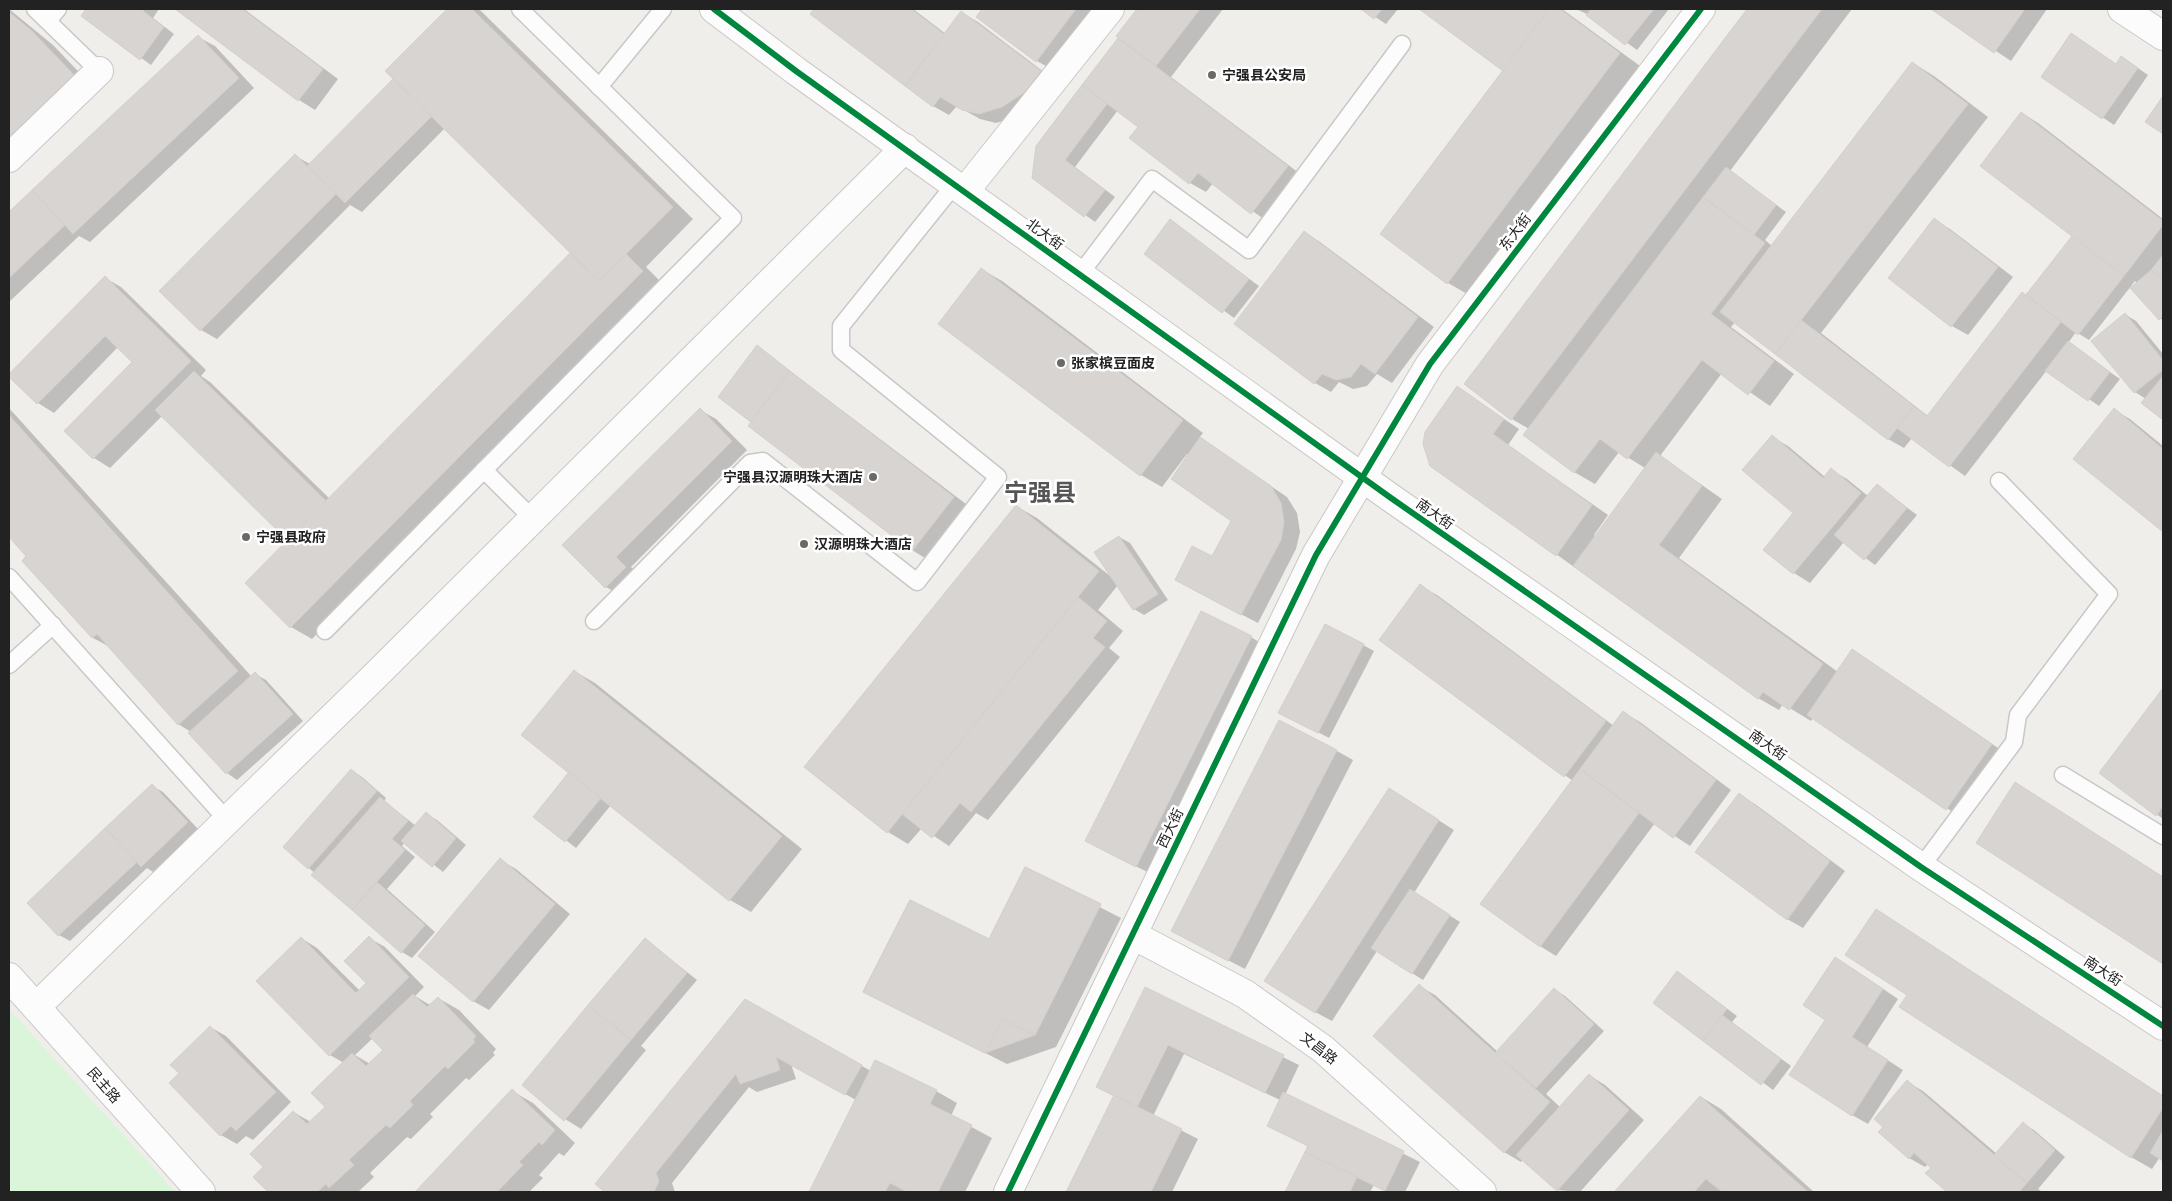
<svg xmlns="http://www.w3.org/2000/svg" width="2172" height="1201" font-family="Quicksand,'Noto Sans SC',sans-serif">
<rect width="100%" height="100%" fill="#f0eeeb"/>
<!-- park -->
<polygon fill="#daf5da" points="9,1009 175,1192 9,1192"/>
<!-- shadow -->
<g fill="#0003" fill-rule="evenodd">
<polygon points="9,9 53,45 95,89 9,170"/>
<polygon points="88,9 159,9 153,18 174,34 151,65 83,16"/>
<polygon points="177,9 244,9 338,79 315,110 299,100"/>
<polygon points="449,9 480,10 693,219 646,267 663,284 312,639 291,627 289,540 162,416 110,468 94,458 66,431 134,362 118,347 54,413 38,403 9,375 105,278 121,287 206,370 201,376 210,382 330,499 572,253 445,128 362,212 350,205 217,339 201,330 295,156 310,164 393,80 398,83 387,71"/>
<polygon points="815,9 913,9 946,34 962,13 978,22 1057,82 1019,116 996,123 980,119 957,106 949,115 933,106 812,13"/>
<polygon points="983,9 1106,9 1058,73 1037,61 978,16"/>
<polygon points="1138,9 1223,9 1171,77 1303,176 1268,222 1213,183 1206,192 1190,183 1131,138 1139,127 1118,110 1075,167 1115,197 1095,222 1033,177 1037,147 1120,38 1118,36"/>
<polygon points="1363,9 1398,9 1386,24"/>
<polygon points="1421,9 1562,9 1640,66 1469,295 1448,283 1382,234 1505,70"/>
<polygon points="1576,9 1669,9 1637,50 1589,15"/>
<polygon points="1749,9 1852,9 1730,171 1786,212 1765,240 1772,246 1913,63 1934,76 1988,117 1821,333 1928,416 2073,236 2022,113 2038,123 2163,219 2163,321 2132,288 2137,283 2135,281 2089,340 2076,332 2068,343 2120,379 2099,406 2047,370 1965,476 1912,438 1904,448 1888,439 1735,322 1731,327 1794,374 1770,406 1722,373 1660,456 1722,499 1679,558 1838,672 1853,651 2007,754 1963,819 1813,718 1811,721 1783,704 1779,710 1758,698 1431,465 1458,388 1519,429 1508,445 1608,515 1594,535 1596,536 1645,468 1619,452 1595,484 1574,472 1529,429 1512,419 1465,384"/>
<polygon points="1933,9 2047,9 2011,61"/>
<polygon points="198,37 215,46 254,88 90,242 79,236 9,302 9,214"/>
<polygon points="2132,64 2148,75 2114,125 2043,77"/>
<polygon points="1934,220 1950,229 2013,277 1968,335 1952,326"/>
<polygon points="1170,221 1259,286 1234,318 1146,254"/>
<polygon points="1304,232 1320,242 1434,327 1392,383 1377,374 1367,386 1353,389 1339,382 1331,392 1315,383"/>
<polygon points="981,269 1002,281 1203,433 1199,438 1287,497 1297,513 1300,532 1296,549 1258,623 1192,589 1213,558 1232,521 1189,455 1187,454 1162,487 1141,475"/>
<polygon points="2126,315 2136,321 2163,354 2163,419 2143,402 2146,399 2135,392 2093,341"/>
<polygon points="758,347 970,507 928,560 912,550 719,397"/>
<polygon points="9,408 252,677 255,674 266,680 303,721 237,780 227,773 191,732 178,724 110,647 93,638 9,535"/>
<polygon points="700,410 716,419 747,450 631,567 641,577 622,596 606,587 564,545"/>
<polygon points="2114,410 2130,419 2163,446 2163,530 2075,459"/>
<polygon points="1772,437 1788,446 1825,477 1831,470 1847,479 1868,496 1877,485 1917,515 1875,565 1844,542 1810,583 1794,573 1765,550 1795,513"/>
<polygon points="1016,506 1037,518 1114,579 1119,537 1130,543 1168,600 1144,615 1134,609 1118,585 1098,610 1123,631 1109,648 1120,657 988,820 976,813 949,846 922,828 908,844 888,832"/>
<polygon points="1420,586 1437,595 1614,726 1624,713 1640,722 1731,790 1690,846 1655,823 1556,956 1540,946 1573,781 1381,640"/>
<polygon points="1251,637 1267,647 1153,875 1087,841"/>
<polygon points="1363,645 1374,651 1329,738 1291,718"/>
<polygon points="574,671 595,683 802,849 751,912 730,900 611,805 576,848 535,816 570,772"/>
<polygon points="2163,690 2163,819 2101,773"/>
<polygon points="1337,751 1353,760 1245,969 1172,931"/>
<polygon points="351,770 362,777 386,798 384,801 416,826 426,814 437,820 466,845 443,872 405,842 402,846 415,857 387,889 435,932 412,958 402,952 309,868"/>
<polygon points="2015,783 2163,877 2163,962 1977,843"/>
<polygon points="152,786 163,792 198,829 153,872 147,868 70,941 59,935 29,903"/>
<polygon points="1739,795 1755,804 1845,871 1803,928 1787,919"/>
<polygon points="1405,799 1454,830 1414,893 1460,922 1423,980 1377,951 1332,1021 1315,1012"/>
<polygon points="500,860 516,869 570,914 489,1010 473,1001"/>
<polygon points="1025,869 1121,918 1056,1047 1007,1064 865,992 989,941"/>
<polygon points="1877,910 2163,1096 2163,1159 2160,1157 2152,1169 2131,1157 1908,995"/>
<path d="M301,938L317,948L360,991L368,983L369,938L385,947L424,987L415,996L430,1005L438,998L459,1010L496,1049L493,1053L495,1055L469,1080L466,1078L430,1114L433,1117L411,1139L407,1137L370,1173L374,1177L358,1192H270L255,1177L265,1167L293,1112L311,1122L326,1107L344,1063L330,1055ZM373,1038L385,1050L370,1064L355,1055Z"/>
<polygon points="645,939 697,980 641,1046 646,1050 581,1129 565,1119"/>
<polygon points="1852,968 1898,999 1867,1047 1903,1070 1868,1124 1852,1115 1827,1019"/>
<polygon points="1678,972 1737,1016 1732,1022 1791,1066 1773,1090 1655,1002"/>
<polygon points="1419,986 1435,995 1498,1052 1554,989 1565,996 1604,1031 1546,1094 1560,1107 1589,1075 1605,1085 1644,1120 1580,1192 1557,1190 1523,1159 1521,1162 1504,1152"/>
<polygon points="1145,989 1299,1065 1285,1095 1420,1162 1405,1192 1388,1192 1374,1185 1370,1192 1287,1192 1309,1147 1268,1125 1280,1100 1184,1054 1153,1116 1198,1139 1172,1192 1068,1192 1114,1096 1098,1087"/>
<polygon points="745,1001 871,1071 936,1091 957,1103 951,1116 992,1138 965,1192 810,1192 856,1100 791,1064 796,1079 757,1092 749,1087 672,1183 675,1192 607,1192 597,1184"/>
<polygon points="210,1027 226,1036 291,1102 253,1140 246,1136 237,1144 221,1135 171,1083 181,1073"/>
<polygon points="1907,1082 1923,1091 1997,1154 2023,1124 2034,1130 2065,1157 2038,1189 2042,1192 1949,1192 1927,1173 1933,1167 1928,1164 1925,1167 1909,1158 1885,1126"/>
<polygon points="512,1091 533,1103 575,1143 564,1156 559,1153 539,1175 543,1178 529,1192 417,1192"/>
<polygon points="1701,1097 1721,1109 1814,1192 1615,1192"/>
</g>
<!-- building -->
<g fill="#d7d4d2" stroke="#d3d0cc">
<polygon points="86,9 144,9 143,11 164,27 140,60 81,16"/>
<polygon points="175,9 242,9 323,69 298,101"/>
<polygon points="447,9 472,9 673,207 599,281 385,71"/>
<polygon points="814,9 911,9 944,34 905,86 810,14"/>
<polygon points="982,9 1076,9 1036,62 976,17"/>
<polygon points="1137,9 1200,9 1156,66 1116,36"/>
<polygon points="1361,9 1382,9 1374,19"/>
<polygon points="1419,9 1549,9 1503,71"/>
<polygon points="1549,9 1560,9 1620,53 1447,284 1380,234"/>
<polygon points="1591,9 1654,9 1625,45 1586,15"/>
<polygon points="1747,9 1822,9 1511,420 1464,384"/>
<polygon points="1931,9 2025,9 1994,53"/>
<polygon points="961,11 1041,71 1025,92 1002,107 979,114 962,110 940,97 933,107 905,86"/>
<polygon points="9,12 32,31 75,76 9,138"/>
<polygon points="2071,33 2116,64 2121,56 2138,68 2102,119 2041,77"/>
<polygon points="198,35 239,78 73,234 32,190"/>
<polygon points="1118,38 1288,166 1251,214 1198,173 1189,184 1129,138 1138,127 1082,85"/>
<polygon points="1912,62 1968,104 1775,354 1720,312"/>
<polygon points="393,79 432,116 345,203 307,166"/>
<polygon points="1082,85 1107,104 1065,160 1105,190 1084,217 1032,178 1036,146"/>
<polygon points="2163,96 2163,134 2145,122"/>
<polygon points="2021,112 2163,221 2163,225 2124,276 1980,166"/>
<polygon points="295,154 336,194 200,331 159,291"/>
<polygon points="1726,167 1776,205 1754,235 1703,197"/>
<polygon points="32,190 65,225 9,278 9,212"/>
<polygon points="1703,197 1765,243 1711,314 1774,361 1748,395 1702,360 1627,459 1600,439 1574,473 1523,435"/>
<polygon points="1934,218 1998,267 1951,327 1888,278"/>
<polygon points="1170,219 1249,279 1222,313 1144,254"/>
<polygon points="1304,231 1418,317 1375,374 1361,364 1351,377 1336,380 1322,374 1314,384 1234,324"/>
<polygon points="2072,236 2124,276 2078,335 2026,295"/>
<polygon points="570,253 599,281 626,254 643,271 290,628 245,583"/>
<polygon points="2163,255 2163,280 2151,270"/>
<polygon points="981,268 1183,420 1140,476 938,324"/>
<polygon points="2151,270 2163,280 2163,316 2159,320 2130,288"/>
<polygon points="105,276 191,361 93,459 64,431 132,362 105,336 37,404 9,377 9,374"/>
<polygon points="2022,292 2061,322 1949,467 1897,428 1914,406 1927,416"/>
<polygon points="2125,313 2163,360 2163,370 2134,393 2091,341"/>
<polygon points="1801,320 1914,406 1888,440 1775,354"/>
<polygon points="2068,341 2110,372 2088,401 2045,371"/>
<polygon points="757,345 790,371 751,422 718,397"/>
<polygon points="194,371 326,501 287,540 155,410"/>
<polygon points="790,371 954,497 912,551 748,426"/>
<polygon points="2163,376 2163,420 2141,403"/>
<polygon points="1457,386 1504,419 1493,434 1592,505 1556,556 1430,466 1423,444 1425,432"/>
<polygon points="700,408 732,441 616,557 626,567 605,588 562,545"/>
<polygon points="2114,408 2163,449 2163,532 2073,459"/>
<polygon points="9,415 238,671 178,725 97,634 92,638 22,561 26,556 9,537"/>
<polygon points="1772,435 1823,478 1831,468 1861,493 1793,574 1763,550 1793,513 1742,470"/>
<polygon points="1200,437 1271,486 1281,503 1284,522 1281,540 1241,615 1175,580 1192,546 1212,556 1231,521 1171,479"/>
<polygon points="1656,452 1702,486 1659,545 1823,664 1789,710 1763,692 1758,699 1573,566"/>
<polygon points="1877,484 1907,508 1864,560 1834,535"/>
<polygon points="1016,505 1099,571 887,833 804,767"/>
<polygon points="1119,536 1158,594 1133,610 1094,552"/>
<polygon points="1420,584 1606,721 1564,777 1379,640"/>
<polygon points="1078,597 1107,621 1093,638 1105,647 971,812 960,803 932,838 902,814"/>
<polygon points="1201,611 1252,636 1136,867 1085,841"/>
<polygon points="1325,624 1364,644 1318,733 1278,713"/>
<polygon points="1852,649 1992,744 1946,810 1807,715"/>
<polygon points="574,670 782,836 729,901 521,735"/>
<polygon points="255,672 293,714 226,774 188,733"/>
<polygon points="2163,688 2163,806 2156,816 2099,773"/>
<polygon points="1623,711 1716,780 1673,838 1580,769"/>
<polygon points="1279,720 1337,750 1228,961 1171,931"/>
<polygon points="351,769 377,791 308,869 283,847"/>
<polygon points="1580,769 1639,813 1540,947 1480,904"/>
<polygon points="569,772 601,798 565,842 533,817"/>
<polygon points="2015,782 2163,877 2163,964 1976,843"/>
<polygon points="152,784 188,822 141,867 105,828"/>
<polygon points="1389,788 1439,820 1315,1013 1264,981"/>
<polygon points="1739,793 1830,861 1787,920 1695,852"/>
<polygon points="380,797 408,821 392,839 405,850 352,910 311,875"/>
<polygon points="426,812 456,838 432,867 401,841"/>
<polygon points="105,828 137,862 58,936 27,903"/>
<polygon points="500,858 555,904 473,1002 418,956"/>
<polygon points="1025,867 1101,904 1035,1035 985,1053 863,992 910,900 989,939"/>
<polygon points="1025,867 1101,904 1035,1035 1002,1019 985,1053 863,992 910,900 989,939"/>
<polygon points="377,882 425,925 401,953 352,910"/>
<polygon points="1410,889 1450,915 1412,974 1371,948"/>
<polygon points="1876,909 2163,1096 2163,1108 2131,1158 1899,1007 1907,995 1845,955"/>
<polygon points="369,936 409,977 329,1056 256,981 301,937 356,993 366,983 344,961"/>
<polygon points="645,938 687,973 631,1040 588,1005"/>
<polygon points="1835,957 1883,989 1852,1037 1888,1060 1852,1116 1789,1075 1825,1020 1803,1005"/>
<polygon points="1677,971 1727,1009 1703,1041 1653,1003"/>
<polygon points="1419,984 1550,1102 1504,1153 1373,1036"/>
<polygon points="1145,987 1284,1055 1265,1093 1168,1045 1137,1107 1096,1087"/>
<polygon points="1554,988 1594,1024 1536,1088 1495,1053"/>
<polygon points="413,994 427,1007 438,997 476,1036 473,1040 475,1042 448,1069 445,1066 410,1101 413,1105 390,1128 386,1125 349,1160 354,1165 329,1188 326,1184 317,1192 268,1192 253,1177 263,1167 250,1154 293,1111 307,1124 325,1107 311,1093 352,1053 366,1066 383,1050 369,1036"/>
<polygon points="745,999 862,1065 845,1095 776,1057 780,1070 740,1084 736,1074 656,1173 659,1181 654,1192 605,1192 595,1184"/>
<polygon points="588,1005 631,1040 564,1121 522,1085"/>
<polygon points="1722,1015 1781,1059 1761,1085 1703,1041"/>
<polygon points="210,1026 276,1092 236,1131 231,1126 220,1136 169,1083 179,1073 170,1065"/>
<polygon points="875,1060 937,1090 930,1104 972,1125 938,1192 907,1192 890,1183 885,1192 809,1192"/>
<polygon points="1589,1074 1629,1110 1557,1191 1516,1155"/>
<polygon points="1907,1080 2027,1183 2019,1192 1947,1192 1925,1173 1931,1168 1914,1153 1909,1159 1878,1132 1883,1127 1874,1119"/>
<polygon points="512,1089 555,1130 542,1145 539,1142 519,1162 523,1165 497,1192 415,1192"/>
<polygon points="1283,1092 1404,1151 1385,1191 1305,1152 1308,1146 1267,1126"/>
<polygon points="1114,1095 1182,1129 1151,1192 1066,1192"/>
<polygon points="1700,1096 1808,1192 1722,1192 1706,1179 1694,1192 1614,1192"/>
<polygon points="2023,1122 2055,1150 2027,1183 1994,1155"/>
<polygon points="2163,1130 2163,1161 2150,1153"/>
<polygon points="1305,1152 1357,1177 1350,1192 1285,1192"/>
</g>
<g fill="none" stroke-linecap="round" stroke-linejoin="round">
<!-- service casing -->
<g stroke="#c9c8c7" stroke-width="19">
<g id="service">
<polyline points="35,9 99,71"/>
<polyline points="48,21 58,9"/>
<polyline points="599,87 663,9"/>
<polyline points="1080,274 1152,179 1249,250 1402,44"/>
<polyline points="484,470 533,519"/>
<polyline points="9,577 227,820"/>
<polyline points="594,621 750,463 763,461 917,582 998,477 841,350 841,326 955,184"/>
<polyline points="325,631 733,218 520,9"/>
<polyline points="9,665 53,625"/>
<polyline points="2063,775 2163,836"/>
<polyline points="1921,867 2014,742 2018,715 2109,594 1999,481"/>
</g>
</g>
<!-- minor casing -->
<g stroke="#c9c8c7" stroke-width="30">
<g id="minor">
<polyline points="9,158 99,71"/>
<polyline points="965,191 1110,9"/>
<polyline points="1133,935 1245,994 1323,1049 1482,1192"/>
<polyline points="9,977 201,1192"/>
<polyline points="36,1007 378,673 905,148"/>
</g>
</g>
<!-- tertiary casing -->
<g stroke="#c9c8c7" stroke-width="30">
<g id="tertiary">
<polyline points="714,9 796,71 1391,498 1921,867 2163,1026"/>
<polyline points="2122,9 2163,36"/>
<polyline points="1008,1192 1316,555 1430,364 1701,9"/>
</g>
</g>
<!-- service -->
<use href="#service" stroke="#fdfcfc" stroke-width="16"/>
<!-- minor -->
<use href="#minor" stroke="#fdfcfc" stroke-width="28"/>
<!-- tertiary -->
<use href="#tertiary" stroke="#fdfcfc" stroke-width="28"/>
<!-- cycleway casing -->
<g stroke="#fff" stroke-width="9">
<g id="cycleway">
<polyline points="714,9 796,71 1391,498 1921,867 2163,1026"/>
<polyline points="1008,1192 1316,555 1430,364 1701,9"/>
</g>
</g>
<!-- cycleway -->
<use href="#cycleway" stroke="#00873e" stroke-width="6"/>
</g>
<!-- markers -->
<g fill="#6a6968" stroke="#fff" stroke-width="2">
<circle cx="1212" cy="75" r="5"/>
<circle cx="1061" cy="363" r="5"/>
<circle cx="873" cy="477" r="5"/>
<circle cx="246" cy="537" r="5"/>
<circle cx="804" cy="544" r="5"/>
</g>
<g text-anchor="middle" stroke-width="5" stroke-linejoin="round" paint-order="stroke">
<!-- poi labels -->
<g font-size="14" font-weight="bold" fill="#222" stroke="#fff" text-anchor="start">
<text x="1222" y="80">宁强县公安局</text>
<text x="1071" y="368">张家槟豆面皮</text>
<text x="863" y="482" text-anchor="end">宁强县汉源明珠大酒店</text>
<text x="256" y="542">宁强县政府</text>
<text x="814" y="549">汉源明珠大酒店</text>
</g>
<!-- street labels -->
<g font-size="14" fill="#222" stroke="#fff">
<text transform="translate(1515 232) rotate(-53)" y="5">东大街</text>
<text transform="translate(1045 234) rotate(36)" y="5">北大街</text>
<text transform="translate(1435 514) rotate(35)" y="5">南大街</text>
<text transform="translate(1768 745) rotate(35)" y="5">南大街</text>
<text transform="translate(1170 828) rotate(-64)" y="5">西大街</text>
<text transform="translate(2103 971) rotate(33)" y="5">南大街</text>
<text transform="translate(1319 1048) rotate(38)" y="5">文昌路</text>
<text transform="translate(104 1085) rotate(49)" y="5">民主路</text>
</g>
<!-- town labels -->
<g font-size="24" font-weight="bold" fill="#555" stroke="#fff">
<text x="1040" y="501">宁强县</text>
</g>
</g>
<!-- border -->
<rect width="2172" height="1201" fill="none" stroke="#222222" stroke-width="20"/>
</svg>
